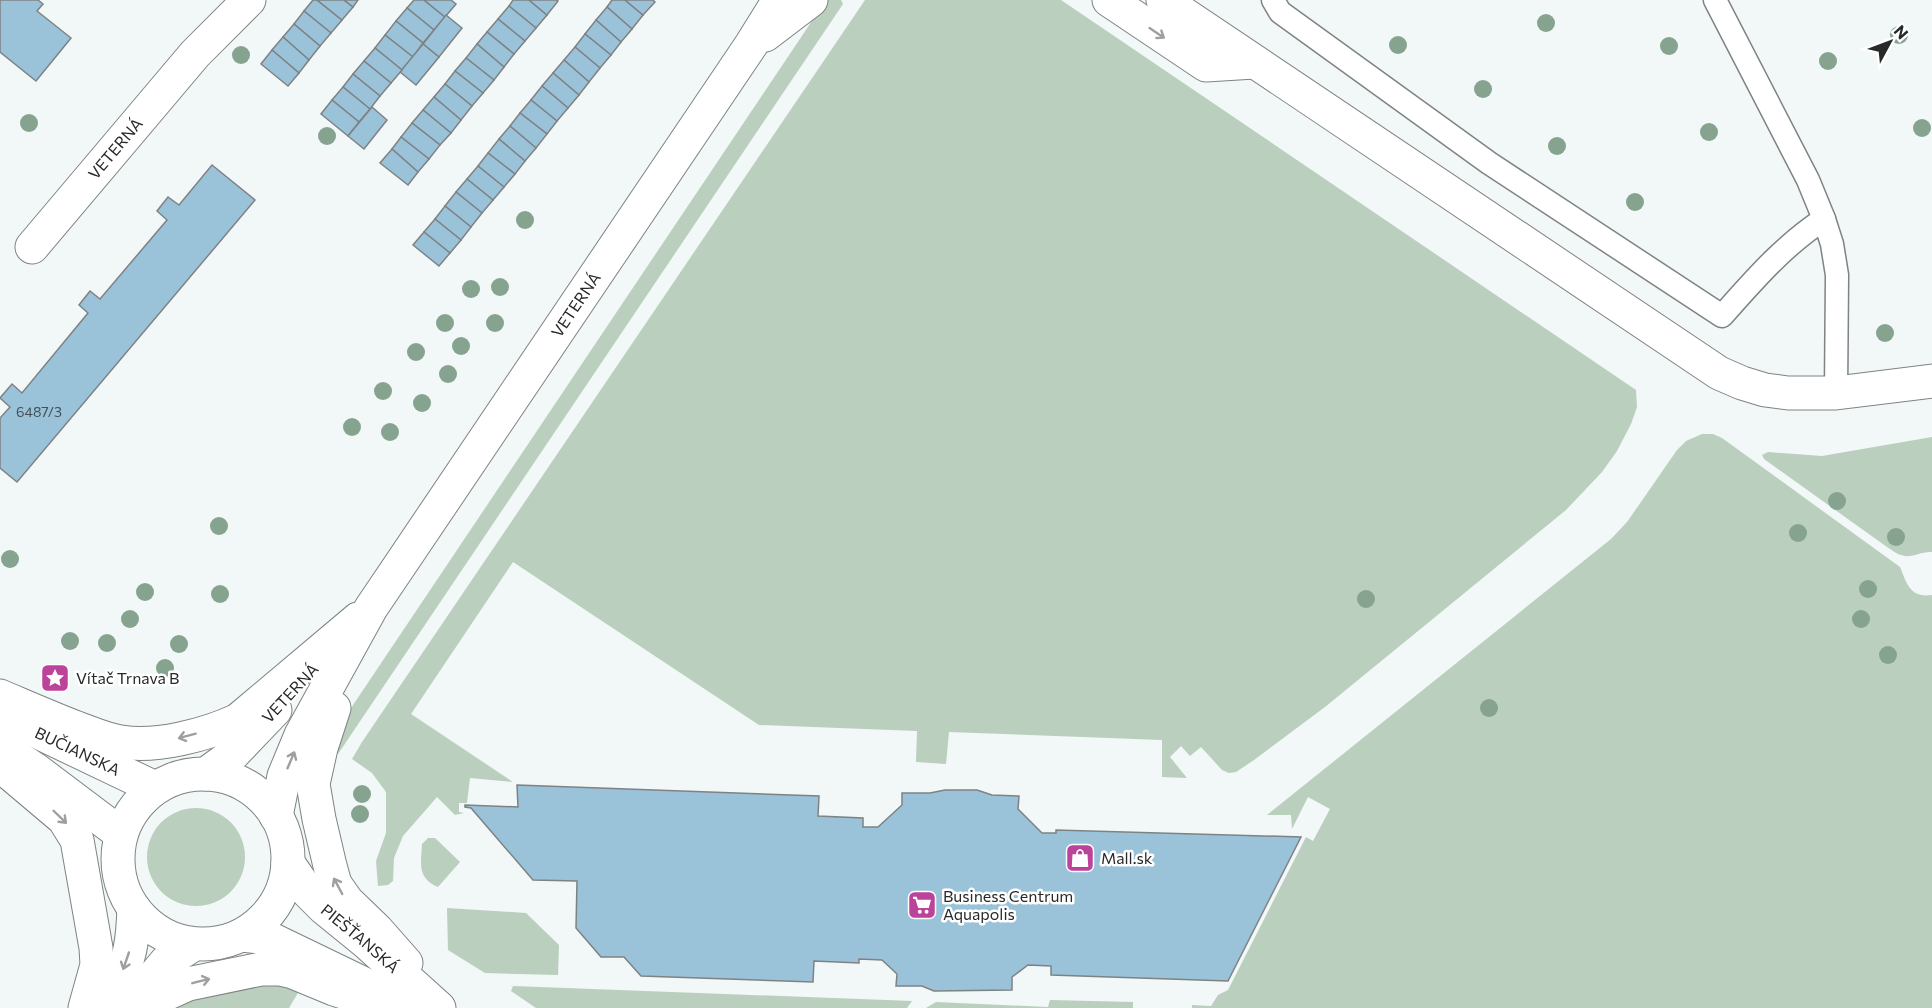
<svg xmlns="http://www.w3.org/2000/svg" width="1932" height="1008" font-family="Commissioner,sans-serif">
<rect width="100%" height="100%" fill="#f2f7f8"/>
<!-- green -->
<g fill="#bacfbd">
<polygon points="826,0 841,0 843,4 338,754 328,747 349,711"/>
<polygon points="865,0 1061,0 1636,390 1637,407 1631,424 1617,451 1602,472 1566,510 1325,707 1254,760 1236,772 1229,773 1222,770 1201,747 1190,756 1181,746 1170,757 1187,778 1162,777 1162,740 949,732 946,764 916,762 917,731 759,725 513,562 411,714 513,782 470,778 467,803 459,803 459,812 464,813 455,815 437,797 403,836 394,858 393,881 388,885 378,886 376,861 386,833 386,792 372,773 352,759 362,742"/>
<path d="M1702,434H1713L1722,438L1900,567C1907,584 1910,598 1932,595V1008H1192V1005L1211,1006L1218,995L1228,990L1306,837L1313,841L1330,809L1308,797L1292,829L1291,815H1267L1611,539L1627,522L1641,502L1677,450L1686,441Z"/>
<path d="M1932,437V552C1921,551 1911,559 1901,555C1896,554 1891,549 1887,547L1764,459L1762,455L1768,452L1822,456Z"/>
<circle cx="196" cy="857" r="49"/>
<path d="M428,838H435L460,862L438,887C417,878 421,864 422,844Z"/>
<polygon points="447,908 526,913 559,945 558,975 485,973 448,950"/>
<polygon points="255,984 285,986 299,991 289,1008 161,1008"/>
<polygon points="513,986 912,1001 907,1008 536,1008 511,991"/>
<polygon points="1050,1000 1133,1002 1133,1008 926,1008 936,1002 1048,1007"/>
</g>
<!-- building -->
<g fill="#9ac3d9" stroke="#7f8284" stroke-width="1.5">
<polygon points="0,0 38,0 43,4 37,11 71,38 36,81 0,52"/>
<polygon points="313,0 317,0 342,20 331,33 304,11"/>
<polygon points="317,0 344,0 353,7 342,20"/>
<polygon points="344,0 358,0 353,7"/>
<polygon points="414,0 424,0 445,17 434,30 407,8"/>
<polygon points="424,0 451,0 456,4 445,17"/>
<polygon points="513,0 529,0 547,15 536,28 509,6"/>
<polygon points="529,0 556,0 558,1 547,15"/>
<polygon points="612,0 625,0 643,15 632,29 607,7"/>
<polygon points="625,0 653,0 655,2 643,15"/>
<polygon points="509,6 536,28 525,41 498,19"/>
<polygon points="607,7 632,29 621,42 596,20"/>
<polygon points="407,8 434,30 423,43 396,21"/>
<polygon points="304,11 331,33 320,46 294,24"/>
<polygon points="446,15 462,28 439,57 423,44"/>
<polygon points="498,19 525,41 514,54 487,32"/>
<polygon points="596,20 621,42 611,55 585,34"/>
<polygon points="396,21 423,43 413,57 385,35"/>
<polygon points="294,24 320,46 309,60 283,37"/>
<polygon points="487,32 514,54 504,67 477,44"/>
<polygon points="585,34 611,55 600,68 575,47"/>
<polygon points="385,35 413,57 402,70 375,48"/>
<polygon points="283,37 309,60 299,73 272,50"/>
<polygon points="423,44 439,57 416,85 400,72"/>
<polygon points="477,44 504,67 494,80 466,58"/>
<polygon points="575,47 600,68 589,82 564,60"/>
<polygon points="375,48 402,70 391,83 364,61"/>
<polygon points="272,50 299,73 288,86 261,64"/>
<polygon points="466,58 494,80 483,93 455,71"/>
<polygon points="564,60 589,82 579,95 553,73"/>
<polygon points="364,61 391,83 380,96 353,74"/>
<polygon points="455,71 483,93 472,106 445,84"/>
<polygon points="553,73 579,95 568,108 542,86"/>
<polygon points="353,74 380,96 370,109 343,87"/>
<polygon points="445,84 472,106 461,120 434,97"/>
<polygon points="542,86 568,108 557,121 531,100"/>
<polygon points="343,87 370,109 359,122 332,100"/>
<polygon points="434,97 461,120 451,133 423,110"/>
<polygon points="332,100 359,122 348,136 321,114"/>
<polygon points="531,100 557,121 547,134 520,113"/>
<polygon points="372,107 387,120 364,149 348,136"/>
<polygon points="423,110 451,133 440,145 412,123"/>
<polygon points="520,113 547,134 536,148 510,126"/>
<polygon points="412,123 440,145 429,159 401,137"/>
<polygon points="510,126 536,148 525,161 499,139"/>
<polygon points="401,137 429,159 418,172 392,149"/>
<polygon points="499,139 525,161 515,174 488,153"/>
<polygon points="392,149 418,172 408,185 380,163"/>
<polygon points="488,153 515,174 504,187 478,166"/>
<polygon points="212,165 255,200 17,482 0,468 0,418 10,407 0,398 12,384 22,393 88,313 79,305 90,291 100,299 167,220 157,211 168,197 179,205"/>
<polygon points="478,166 504,187 493,200 467,179"/>
<polygon points="467,179 493,200 482,213 456,192"/>
<polygon points="456,192 482,213 471,227 445,206"/>
<polygon points="445,206 471,227 461,240 435,219"/>
<polygon points="435,219 461,240 450,253 424,232"/>
<polygon points="424,232 450,253 439,266 413,245"/>
<polygon points="517,785 819,796 818,816 863,818 863,827 878,827 902,805 902,793 930,793 945,790 977,790 992,795 1019,796 1018,809 1042,833 1056,833 1056,830 1301,837 1228,981 1051,975 1051,966 1028,965 1012,977 1012,990 934,991 922,986 896,986 897,974 882,960 859,959 859,963 814,961 813,982 641,976 624,957 601,957 576,928 577,881 533,880 471,808 465,807 465,805 518,807"/>
</g>
<g fill="none" stroke-linecap="round" stroke-linejoin="round">
<!-- lane casing -->
<g stroke="#7e8383" stroke-width="25">
<g id="lane">
<path d="M1273,0L1280,12L1489,163L1722,316C1754,280 1783,246 1824,219"/>
<polyline points="1715,0 1808,180 1824,219 1832,244 1837,275 1836,393"/>
</g>
</g>
<!-- street casing -->
<g stroke="#7e8383" stroke-width="35">
<g id="street">
<polyline points="1109,0 1206,65 1254,62"/>
<polyline points="1163,0 1719,373 1742,383 1765,390 1788,393 1836,393 1932,381"/>
<polyline points="765,35 811,0"/>
<path id="s1" d="M32,247L195,54L249,0"/>
<path d="M0,696C26,707 51,718 77,728C91,733 106,740 121,742C156,748 206,735 238,720L358,619"/>
<polyline points="334,708 321,748 313,784 319,819 330,866 335,884 347,901 376,929 406,963"/>
<polyline points="0,765 64,819 77,840 96,948 97,965 85,1008"/>
<polyline points="206,774 232,755 275,710"/>
<path id="s2" d="M276,816L284,776L301,735L371,608L751,45L779,0"/>
<polyline points="128,1007 166,962 194,944"/>
<path d="M102,1008C112,991 123,975 128,957C133,941 133,925 134,909"/>
<polyline points="151,1008 166,994 188,984 261,969 280,969 293,972 334,989 388,1007"/>
</g>
</g>
<!-- secondary casing -->
<g stroke="#7e8383" stroke-width="35">
<g id="secondary">
<path id="s3" d="M0,714L155,788"/>
<polyline points="0,746 36,770 121,834"/>
<circle cx="203" cy="859" r="85"/>
<path id="s4" d="M288,863L308,892L324,908L367,943L439,1008"/>
<polyline points="242,935 269,938 414,1008"/>
</g>
</g>
<!-- lane -->
<use href="#lane" stroke="#fff" stroke-width="22"/>
<!-- street -->
<use href="#street" stroke="#fff" stroke-width="33"/>
<!-- secondary -->
<use href="#secondary" stroke="#fff" stroke-width="33"/>
</g>
<!-- trees -->
<g fill="#85a38f">
<circle cx="1546" cy="23" r="9"/>
<circle cx="1899" cy="35" r="9"/>
<circle cx="1398" cy="45" r="9"/>
<circle cx="1669" cy="46" r="9"/>
<circle cx="241" cy="55" r="9"/>
<circle cx="1828" cy="61" r="9"/>
<circle cx="1483" cy="89" r="9"/>
<circle cx="29" cy="123" r="9"/>
<circle cx="1922" cy="128" r="9"/>
<circle cx="1709" cy="132" r="9"/>
<circle cx="327" cy="136" r="9"/>
<circle cx="1557" cy="146" r="9"/>
<circle cx="1635" cy="202" r="9"/>
<circle cx="525" cy="220" r="9"/>
<circle cx="500" cy="287" r="9"/>
<circle cx="471" cy="289" r="9"/>
<circle cx="445" cy="323" r="9"/>
<circle cx="495" cy="323" r="9"/>
<circle cx="1885" cy="333" r="9"/>
<circle cx="461" cy="346" r="9"/>
<circle cx="416" cy="352" r="9"/>
<circle cx="448" cy="374" r="9"/>
<circle cx="383" cy="391" r="9"/>
<circle cx="422" cy="403" r="9"/>
<circle cx="352" cy="427" r="9"/>
<circle cx="390" cy="432" r="9"/>
<circle cx="1837" cy="501" r="9"/>
<circle cx="219" cy="526" r="9"/>
<circle cx="1798" cy="533" r="9"/>
<circle cx="1896" cy="537" r="9"/>
<circle cx="10" cy="559" r="9"/>
<circle cx="1868" cy="589" r="9"/>
<circle cx="145" cy="592" r="9"/>
<circle cx="220" cy="594" r="9"/>
<circle cx="1366" cy="599" r="9"/>
<circle cx="130" cy="619" r="9"/>
<circle cx="1861" cy="619" r="9"/>
<circle cx="70" cy="641" r="9"/>
<circle cx="107" cy="643" r="9"/>
<circle cx="179" cy="644" r="9"/>
<circle cx="1888" cy="655" r="9"/>
<circle cx="165" cy="668" r="9"/>
<circle cx="1489" cy="708" r="9"/>
<circle cx="362" cy="794" r="9"/>
<circle cx="360" cy="814" r="9"/>
</g>
<!-- one-way arrows -->
<defs><path id="oneway-shaft" d="M-6 0H5M1.5-3L5.5 0L1.5 3" fill="none" stroke-width="1.6" stroke-linecap="round" stroke-linejoin="round" transform="scale(1.5)"/></defs>
<g stroke="#9e9f9f">
<use href="#oneway-shaft" transform="translate(1157 33) rotate(34)"/>
<use href="#oneway-shaft" transform="translate(187 736) rotate(165)"/>
<use href="#oneway-shaft" transform="translate(291 760) rotate(-67)"/>
<use href="#oneway-shaft" transform="translate(60 817) rotate(44)"/>
<use href="#oneway-shaft" transform="translate(338 886) rotate(-118)"/>
<use href="#oneway-shaft" transform="translate(126 961) rotate(109)"/>
<use href="#oneway-shaft" transform="translate(201 981) rotate(-14)"/>
</g>
<!-- icons -->
<defs>
<g id="sight-square" transform="scale(1.5)"><rect x="-9" y="-9" width="18" height="18" rx="4" fill="#bb449a" stroke="#fff"/><path d="M0-6L1.8-2.2L6-1.7L2.9 1.2L3.7 5.4L0 3.3L-3.7 5.4L-2.9 1.2L-6-1.7L-1.8-2.2Z" fill="#fff"/></g>
<g id="shop-square" transform="scale(1.5)"><rect x="-9" y="-9" width="18" height="18" rx="4" fill="#bb449a" stroke="#fff"/><path d="M-5-2.5h2.3a2.7 3.5 0 0 1 5.4 0H5L5.5 6h-11ZM-1.5-2.5h3a1.5 2.3 0 0 0-3 0Z" fill="#fff"/></g>
<g id="supermarket-square" transform="scale(1.5)"><rect x="-9" y="-9" width="18" height="18" rx="4" fill="#bb449a" stroke="#fff"/><path d="M-6-5.5h2.5l.6 2H6L4.5 2H-2.5L-4.4-4H-6ZM-1.5 3.2a1.3 1.3 0 1 0 .1 0ZM3 3.2a1.3 1.3 0 1 0 .1 0Z" fill="#fff"/></g>
</defs>
<g fill-rule="evenodd">
<use href="#sight-square" x="55" y="678"/>
<use href="#shop-square" x="1080" y="858"/>
<use href="#supermarket-square" x="922" y="905"/>
</g>
<g text-anchor="middle" stroke-width="5" stroke-linejoin="round" paint-order="stroke">
<!-- number labels -->
<g font-size="14" fill="#445056">
<text x="39" y="417">6487/3</text>
</g>
<!-- street labels -->
<g font-size="16" fill="#282a2a" stroke="#fff">
<text dy="6" stroke="none"><textPath href="#s1" startOffset="129">VETERNÁ</textPath></text>
<text dy="6" stroke="none"><textPath href="#s2" startOffset="596">VETERNÁ</textPath></text>
<text transform="translate(290 693) rotate(-47)" y="6">VETERNÁ</text>
<text dy="6" stroke="none"><textPath href="#s3" startOffset="86">BUČIANSKA</textPath></text>
<text dy="6" stroke="none"><textPath href="#s4" startOffset="105">PIEŠŤANSKÁ</textPath></text>
</g>
<!-- poi labels -->
<g font-size="16" fill="#282a2a" stroke="#fff" text-anchor="start">
<text x="76" y="684">Vítač Trnava B</text>
<text x="1101" y="864">Mall.sk</text>
<text x="943" y="902">Business Centrum<tspan x="943" dy="18">Aquapolis</tspan></text>
</g>
</g>
<!-- north arrow -->
<g transform="translate(1890 42) rotate(49)" stroke="#ffffff" stroke-width="4.5" paint-order="stroke">
<path d="M0-4.5L10 22L0 15L-10 22Z" fill="#282a2a"/>
<text y="-9" font-size="16" font-weight="bold" text-anchor="middle" fill="#282a2a">N</text>
</g>
</svg>
